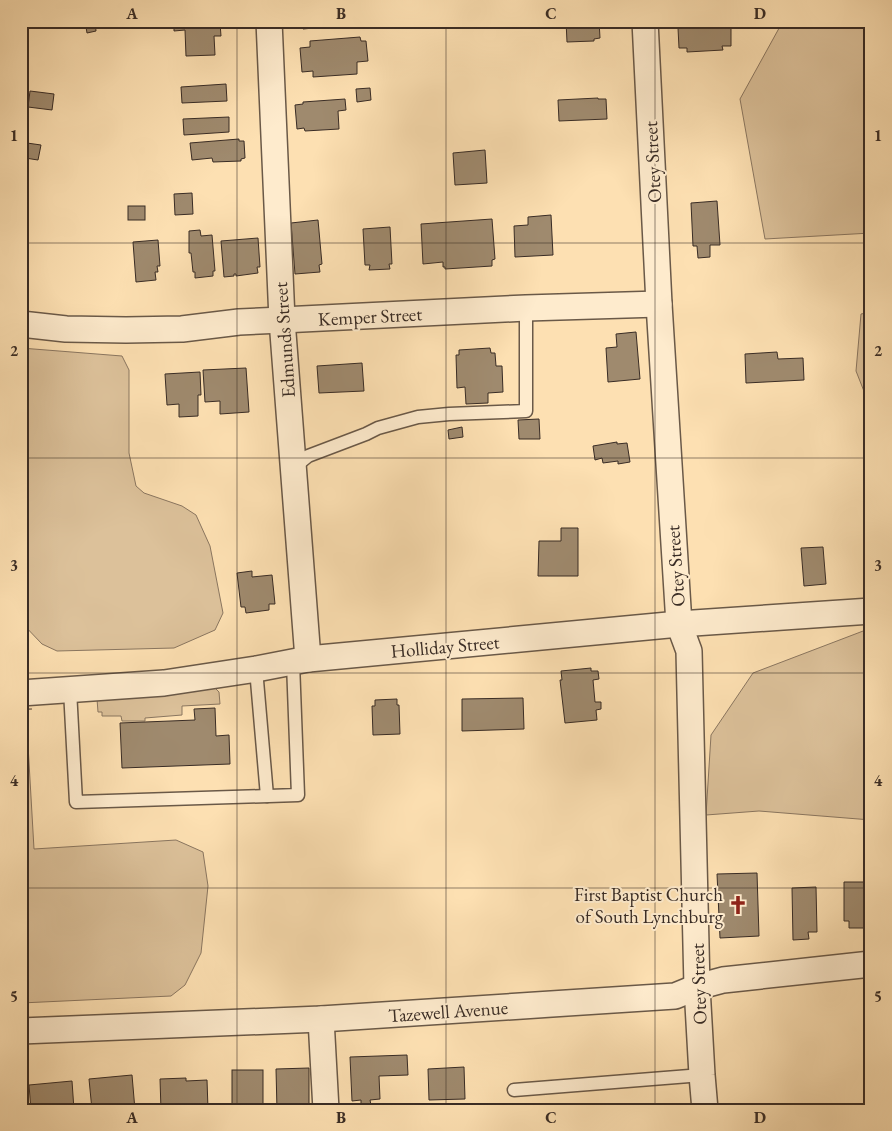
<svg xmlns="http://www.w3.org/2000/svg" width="892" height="1131" font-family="'EB Garamond',serif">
<rect width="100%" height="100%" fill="#fde0b2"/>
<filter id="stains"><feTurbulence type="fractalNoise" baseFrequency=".004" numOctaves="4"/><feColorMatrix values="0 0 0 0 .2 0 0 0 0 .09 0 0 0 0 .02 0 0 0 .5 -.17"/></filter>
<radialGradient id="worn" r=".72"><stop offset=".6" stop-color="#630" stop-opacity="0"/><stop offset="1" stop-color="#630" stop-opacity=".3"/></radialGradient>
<!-- green -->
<g fill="#dcc19a" stroke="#8a7660">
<polygon points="783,21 871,21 871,233 765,239 740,99"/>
<polygon points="871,312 871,435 869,404 856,371 861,314"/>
<polygon points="21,348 122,356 129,370 129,453 136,486 144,493 182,506 196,515 210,546 223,613 215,630 174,648 57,651 42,644 21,622"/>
<polygon points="871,628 871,820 759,811 706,815 711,735 753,673"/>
<polygon points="213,686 219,692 220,704 182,706 182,715 145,718 145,721 122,721 121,716 102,716 102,712 98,712 97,699"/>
<polygon points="21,708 32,709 26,710 34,849 176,840 203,852 208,886 201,953 185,985 171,996 21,1003"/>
</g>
<!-- building -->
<g fill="#9f8a6e" stroke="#392c25">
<polygon points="85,21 95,21 96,31 87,33"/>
<polygon points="174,21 213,21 213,23 220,23 221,36 214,36 215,55 186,56 185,30 174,31"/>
<polygon points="297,21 354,21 355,24 303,29 303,25 297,26"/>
<polygon points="566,21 599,21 600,38 594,39 594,41 567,42"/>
<polygon points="722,22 722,27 731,27 731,46 722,46 723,50 687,52 687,48 679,48 678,28 686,28 686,23"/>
<polygon points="360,37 361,41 366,41 368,61 357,62 357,74 313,77 313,71 302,72 300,48 310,47 310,41"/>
<polygon points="226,84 227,101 182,103 181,87"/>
<polygon points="370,88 371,100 357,102 356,89"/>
<polygon points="30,91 54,94 52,110 28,107"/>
<polygon points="598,98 598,99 606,99 607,119 559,121 558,100"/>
<polygon points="345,99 346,110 338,111 339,129 305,131 304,128 297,129 295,105 303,104 303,102"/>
<polygon points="229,117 229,132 184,135 183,119"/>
<polygon points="239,139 239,141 244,141 245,158 241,159 241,161 213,162 212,158 192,160 190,143"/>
<polygon points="27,143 41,145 38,160 25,158"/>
<polygon points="485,150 487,183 455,185 453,153"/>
<polygon points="192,193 193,214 175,215 174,194"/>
<polygon points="717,201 720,245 710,245 710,257 698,258 697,246 693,246 691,203"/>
<rect x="128" y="206" width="17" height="14"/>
<polygon points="551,215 553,255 515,257 514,226 528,225 528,217"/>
<polygon points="492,219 495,259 492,260 492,266 445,269 445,267 443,267 443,262 423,264 421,224"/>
<polygon points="318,220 322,264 319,265 320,272 295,274 291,223"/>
<polygon points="390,227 392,264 389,264 390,269 369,270 370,265 365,265 363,229"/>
<polygon points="200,230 201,236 212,235 215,271 213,271 213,276 195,278 195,272 193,272 191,253 189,253 189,231"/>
<polygon points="258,238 260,267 257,267 258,273 236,276 236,274 234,274 234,276 224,277 221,241"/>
<polygon points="158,240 160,266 157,266 158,272 155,272 156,280 136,282 133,242"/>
<polygon points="636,332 640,379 608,382 606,348 617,347 616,334"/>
<polygon points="490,348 491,353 495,353 496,366 502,366 503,392 488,393 488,403 466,404 465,387 457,388 456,355 459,355 459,350"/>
<polygon points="777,352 778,359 803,358 804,380 746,383 745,354"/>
<polygon points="362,363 364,391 319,393 317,366"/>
<polygon points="246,368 249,412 220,414 220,401 205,402 203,370"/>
<polygon points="200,372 201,395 198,395 198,416 179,417 179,404 167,405 165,374"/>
<polygon points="539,419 540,439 519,439 518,420"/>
<polygon points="462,427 463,437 449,439 448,430"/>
<polygon points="617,442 617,444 627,443 630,462 618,464 618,461 603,463 602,458 595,460 593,446"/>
<polygon points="561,528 578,528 578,576 538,576 539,541 561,541"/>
<polygon points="823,547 826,584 804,586 801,548"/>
<polygon points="252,571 252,577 272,575 275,604 269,604 269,610 246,613 245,607 241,607 237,573"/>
<polygon points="591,668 591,671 598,671 599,679 593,680 595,702 601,702 601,709 596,710 597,720 565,723 560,680 562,680 561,671"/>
<polygon points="523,698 524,729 462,731 462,699"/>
<polygon points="397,699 397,705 399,705 400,734 373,735 372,706 375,706 375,700"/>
<polygon points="215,708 216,736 229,735 230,764 122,768 120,723 195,720 194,709"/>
<polygon points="757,873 759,936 720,938 717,874"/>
<polygon points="844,882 871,882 871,928 849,928 849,921 844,921"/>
<polygon points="816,887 817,932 808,932 809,939 793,940 792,888"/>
<polygon points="407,1055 408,1075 379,1076 380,1099 370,1100 371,1105 361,1105 361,1100 352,1101 350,1057"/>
<polygon points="464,1067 465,1099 429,1100 428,1069"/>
<polygon points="309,1068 309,1110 277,1110 276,1069"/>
<rect x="232" y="1070" width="31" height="40"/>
<polygon points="132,1075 135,1110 92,1110 89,1079"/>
<polygon points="186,1078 186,1081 207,1080 208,1109 161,1110 160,1079"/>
<polygon points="72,1081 74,1110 31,1110 29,1085"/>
</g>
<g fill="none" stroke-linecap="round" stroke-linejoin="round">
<!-- service casing -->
<g stroke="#6a5948" stroke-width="15">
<g id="service">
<polyline points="292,469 308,456 366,434 378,428 418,417 449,414 526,411 526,308"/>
<polyline points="256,669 267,796"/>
<polyline points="70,690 76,802 298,795 293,663"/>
<polyline points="514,1090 702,1075"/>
</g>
</g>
<!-- minor casing -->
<g stroke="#6a5948" stroke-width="28">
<g id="minor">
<polyline points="269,21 282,320 308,659"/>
<polyline points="645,21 659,304 679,624 689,651 697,987 702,1075 705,1110"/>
<polyline points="21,324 66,329 126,330 182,329 239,322 282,320 526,308 659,304"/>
<polyline points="21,693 164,683 256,669 308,659 679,624 871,611"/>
<polyline points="321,1019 326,1110"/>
<polyline points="21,1031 321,1019 675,996 697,987 723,980 871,964"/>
</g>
</g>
<!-- service -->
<use href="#service" stroke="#feebcd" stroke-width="12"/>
<!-- minor -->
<use href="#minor" stroke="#feebcd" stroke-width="25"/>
</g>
<!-- grid -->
<path fill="none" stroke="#392c25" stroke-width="1" stroke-opacity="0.55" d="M237,21V1110M446,21V1110M655,21V1110M21,243H871M21,458H871M21,673H871M21,888H871"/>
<!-- icons -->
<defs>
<g id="church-bare" transform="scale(1.5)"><path d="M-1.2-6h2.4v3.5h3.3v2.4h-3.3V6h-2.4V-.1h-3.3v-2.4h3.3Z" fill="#8f2418" stroke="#feebcd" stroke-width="2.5" paint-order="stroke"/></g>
</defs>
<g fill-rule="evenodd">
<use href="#church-bare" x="738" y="905"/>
</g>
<g text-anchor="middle" stroke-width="4" stroke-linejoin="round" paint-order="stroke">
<!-- street labels -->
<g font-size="19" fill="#392c25" stroke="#feebcd">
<text transform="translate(652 162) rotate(-93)" y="7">Otey Street</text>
<text transform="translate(370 316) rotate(-3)" y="7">Kemper Street</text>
<text transform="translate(284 340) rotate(-94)" y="7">Edmunds Street</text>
<text transform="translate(675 566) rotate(-94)" y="7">Otey Street</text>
<text transform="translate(445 646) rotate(-5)" y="7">Holliday Street</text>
<text transform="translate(698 984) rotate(-92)" y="7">Otey Street</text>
<text transform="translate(448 1011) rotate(-4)" y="7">Tazewell Avenue</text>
</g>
<!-- poi labels -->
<g font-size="19" fill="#392c25" stroke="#feebcd" text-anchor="end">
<text x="723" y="901">First Baptist Church<tspan x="723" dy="22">of South Lynchburg</tspan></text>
</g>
</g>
<!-- margin -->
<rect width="892" height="1131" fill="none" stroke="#fde0b2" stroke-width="55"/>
<rect x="28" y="28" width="836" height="1076" fill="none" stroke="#392c25" stroke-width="2"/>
<g font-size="16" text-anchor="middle" font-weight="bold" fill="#392c25">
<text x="132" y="19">A</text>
<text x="341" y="19">B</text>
<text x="551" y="19">C</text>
<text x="760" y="19">D</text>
<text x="14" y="141">1</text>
<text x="878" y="141">1</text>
<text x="14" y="356">2</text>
<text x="878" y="356">2</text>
<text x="14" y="571">3</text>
<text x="878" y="571">3</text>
<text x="14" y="786">4</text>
<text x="878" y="786">4</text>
<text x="14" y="1002">5</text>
<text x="878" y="1002">5</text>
<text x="132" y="1123">A</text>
<text x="341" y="1123">B</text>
<text x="551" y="1123">C</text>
<text x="760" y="1123">D</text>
</g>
<rect width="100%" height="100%" filter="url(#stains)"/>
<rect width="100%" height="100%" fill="url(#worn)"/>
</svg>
